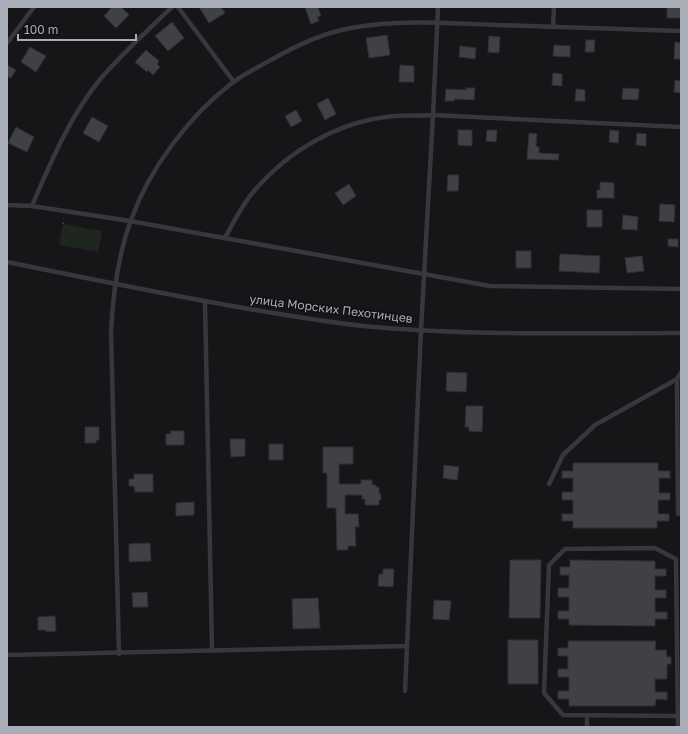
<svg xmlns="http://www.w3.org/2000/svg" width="688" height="734" font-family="'Golos Text',sans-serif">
<rect width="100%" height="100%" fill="#161618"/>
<!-- green -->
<polygon fill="#1e261f" points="63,224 102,231 98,252 59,245"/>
<!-- building -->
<g fill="#404145" stroke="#303034">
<polygon points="112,7 121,7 129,15 116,28 104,16"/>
<polygon points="199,7 221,7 225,13 209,23"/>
<polygon points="305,7 318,7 321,16 317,17 319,21 311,24"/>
<rect x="667" y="7" width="14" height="11"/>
<polygon points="172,22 184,38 168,51 155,36"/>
<polygon points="387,35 390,55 369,58 366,38"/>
<polygon points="489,36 500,37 499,53 488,52"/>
<polygon points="586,40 595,40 594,52 585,52"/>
<polygon points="675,42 681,43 681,59 674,59"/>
<polygon points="554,45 570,46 570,57 553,56"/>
<polygon points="460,46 476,48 475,59 459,57"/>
<polygon points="30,47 46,56 36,72 21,62"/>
<polygon points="146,50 159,61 157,64 160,67 153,75 148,70 147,72 135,62"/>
<polygon points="7,65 16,70 11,78 7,76"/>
<polygon points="400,65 414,66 414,82 399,82"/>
<polygon points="553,73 562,74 562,86 552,85"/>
<polygon points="675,80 681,81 681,93 674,92"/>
<polygon points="466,88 475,88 474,100 455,99 454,101 445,101 446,89 466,90"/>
<polygon points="623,88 639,89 638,100 622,99"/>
<polygon points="576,89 585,90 585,101 575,101"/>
<polygon points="328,98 336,114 325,120 317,104"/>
<polygon points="296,110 302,121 291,127 285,116"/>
<polygon points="92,117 108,126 99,142 83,133"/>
<polygon points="16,127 34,137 27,152 8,143"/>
<polygon points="458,130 472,130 472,146 458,145"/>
<polygon points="487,130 497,130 496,142 486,141"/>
<polygon points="610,130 619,131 618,143 609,142"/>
<polygon points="529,133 537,134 536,146 539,147 539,153 559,154 558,160 527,159"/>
<polygon points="637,133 646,134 646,146 636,145"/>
<polygon points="448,175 459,175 458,191 447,191"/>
<polygon points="600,182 614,183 614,198 597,198 597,190 600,190"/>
<polygon points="349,184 356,196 343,205 335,193"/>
<polygon points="660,204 675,205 674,222 659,221"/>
<rect x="587" y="210" width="15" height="17"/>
<polygon points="623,215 638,217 637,230 622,229"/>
<polygon points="668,239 678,239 678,247 668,246"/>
<rect x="516" y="251" width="15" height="17"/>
<polygon points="560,254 600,256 599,273 559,271"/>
<polygon points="642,256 644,271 627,273 625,258"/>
<polygon points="447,372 467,373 466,392 446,391"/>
<polygon points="466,406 483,406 482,432 469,431 469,427 465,427"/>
<polygon points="85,427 99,427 99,440 96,440 96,443 85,443"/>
<polygon points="170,431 184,431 184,445 166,445 166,434 171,434"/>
<polygon points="230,439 245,439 245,456 231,457"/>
<rect x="269" y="444" width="14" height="16"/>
<polygon points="323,447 353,447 353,464 339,464 339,484 361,484 361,480 372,480 372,485 376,485 376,487 379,487 379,494 381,494 381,500 379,500 379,505 365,505 365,499 362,499 362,495 345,495 345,514 358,514 359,527 355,527 356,546 348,546 348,550 337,550 336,508 327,508 327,473 323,473"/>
<polygon points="573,463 658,463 658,471 670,471 670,478 659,478 659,493 670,493 670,500 658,500 658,514 669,514 669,521 657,521 657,528 573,528 573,521 562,521 562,514 573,514 573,500 562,500 562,492 573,492 573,478 562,478 562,471 573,471"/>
<polygon points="444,465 459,467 457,480 443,478"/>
<polygon points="134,474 153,474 153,492 135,492 134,486 129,486 129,479 134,479"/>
<polygon points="194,502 194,515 176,516 176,503"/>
<polygon points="150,543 151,561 129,562 129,544"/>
<polygon points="510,560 541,560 540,618 509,618"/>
<polygon points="570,560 655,561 655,569 666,569 666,576 655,576 655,590 666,590 666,598 655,598 655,612 667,612 667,619 655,619 655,626 569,625 569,619 558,619 558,611 569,611 569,597 558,597 558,588 569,588 569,575 560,575 560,567 570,567"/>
<polygon points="383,569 394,569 393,587 378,586 379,574 383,574"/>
<polygon points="147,592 148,607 133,607 132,593"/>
<polygon points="318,598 320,628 293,629 292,599"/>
<polygon points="434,600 451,601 449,620 433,619"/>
<polygon points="55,616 56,631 46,632 46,630 38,630 38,617"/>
<rect x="508" y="640" width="30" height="44"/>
<polygon points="568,641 656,641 655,650 666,650 667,657 671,657 671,664 667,664 667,679 655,679 655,692 667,692 667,700 656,699 655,706 569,706 569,699 558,699 558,691 569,691 569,677 558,677 558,669 568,669 568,656 558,656 558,648 568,648"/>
</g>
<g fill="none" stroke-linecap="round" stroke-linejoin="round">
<!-- path -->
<polyline stroke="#3d3f44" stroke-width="1.5" stroke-dasharray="2 3" stroke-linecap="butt" points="63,224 64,218"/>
<!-- service -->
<g stroke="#37383d" stroke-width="4.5">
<polyline points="178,7 234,82"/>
<polyline points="553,27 554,7"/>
<polyline points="7,43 34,7"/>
<polyline points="7,205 32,206 130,221 490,286 681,289"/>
<path d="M32,206C51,161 71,114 102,77C124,52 148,30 172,7"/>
<path d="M225,238C234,221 242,205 254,191C289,150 339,121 394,116C407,115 420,116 433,115L681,127"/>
<path d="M7,262C90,279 172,296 255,310C291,316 327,322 363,326C469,336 575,333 681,333"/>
<polyline points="205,302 212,650"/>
<polyline points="549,484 563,455 595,425 677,379"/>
<polyline points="678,514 677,379 681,373"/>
<path d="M119,654L111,331C113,294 118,255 131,220C149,169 189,116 232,83C244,74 258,67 271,60C295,46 323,33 351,28C399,19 448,23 497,25C558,27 620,29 681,31"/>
<polyline points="7,655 407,646"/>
<polyline points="405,691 421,330 433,115 438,7"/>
<polyline points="678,716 563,715 544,693 549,565 565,549 655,548 676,559 678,727"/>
<polyline points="587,727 587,717"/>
</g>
</g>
<g text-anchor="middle" stroke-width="3" stroke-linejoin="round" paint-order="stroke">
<!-- street labels -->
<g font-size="12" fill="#a8adb8" stroke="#111113">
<text transform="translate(331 309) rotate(7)" y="4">улица Морских Пехотинцев</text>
</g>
</g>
<!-- border -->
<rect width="688" height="734" fill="none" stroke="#a8adb8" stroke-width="16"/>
<!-- scale -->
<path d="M18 34v6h118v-6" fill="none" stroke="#a8adb8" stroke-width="2"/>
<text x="24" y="34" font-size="12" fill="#a8adb8" stroke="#111113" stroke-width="3" paint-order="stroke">100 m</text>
</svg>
